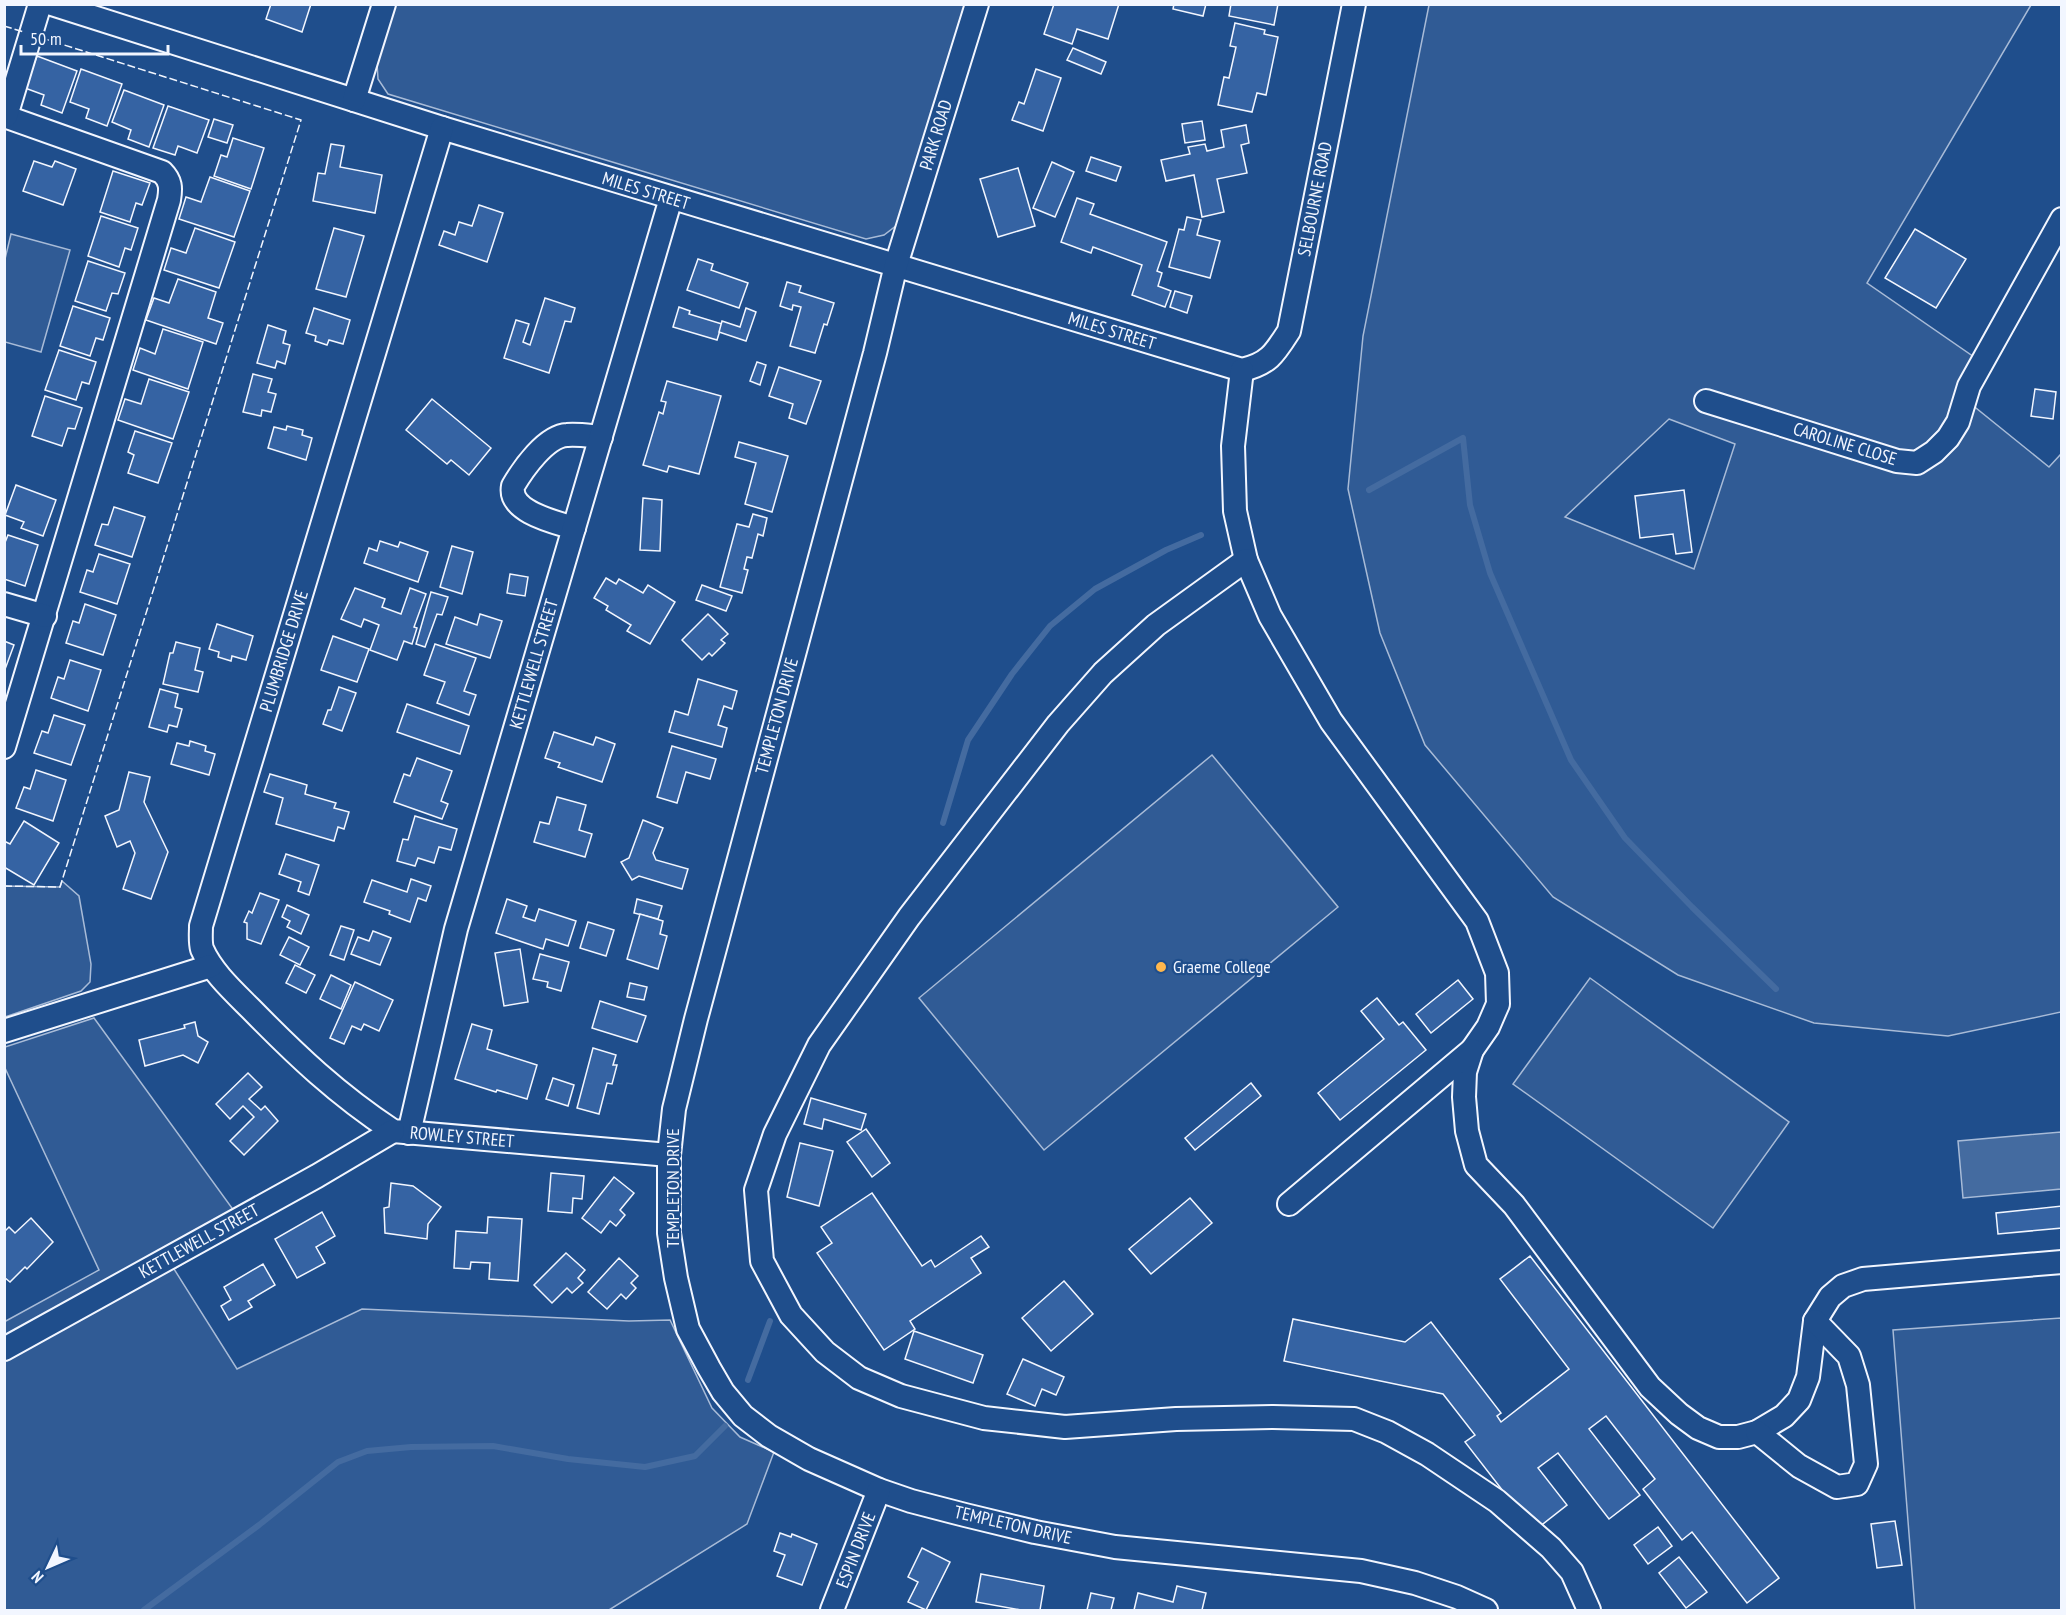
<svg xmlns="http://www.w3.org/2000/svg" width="2066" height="1615" font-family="'PT Sans Narrow',sans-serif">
<rect width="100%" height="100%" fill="#1f4e8c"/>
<!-- built -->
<g fill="#305b95" stroke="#a8bbd7" stroke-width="1.5" fill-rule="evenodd">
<polygon points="396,5 965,5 897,225 884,235 866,239 388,94 378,79 377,63"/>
<path d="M1429,5H2031L1867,283L1974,357L1955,391L2049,467L2061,454V1012L1948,1036L1814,1023L1678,975L1553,897L1425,745L1380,633L1348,489L1363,336ZM1669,419L1735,444L1694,569L1565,517Z"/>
<polygon points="11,234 70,250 41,352 5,342 5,259"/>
<polygon points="1212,755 1338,907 1044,1150 919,998"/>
<polygon points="62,881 79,896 91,964 90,982 81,991 5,1017 5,886 60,887"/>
<polygon points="1590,978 1789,1122 1713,1228 1513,1084"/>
<polygon points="94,1018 245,1226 174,1269 237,1369 362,1309 629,1321 670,1320 712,1408 740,1437 774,1452 747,1524 609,1610 5,1610 4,1322 99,1270 5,1068 5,1047"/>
<polygon points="2061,1318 2061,1610 1915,1610 1893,1330"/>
</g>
<!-- water -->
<polygon fill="#446ba0" stroke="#a8bbd7" stroke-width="1.5" points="2061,1132 2061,1189 1963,1198 1958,1141"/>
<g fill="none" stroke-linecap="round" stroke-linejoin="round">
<!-- stream -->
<g stroke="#446ba0" stroke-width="6">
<polyline points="1369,490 1463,438 1470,505 1490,573 1571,760 1625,838 1692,907 1776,989"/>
<polyline points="943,823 968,740 1012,674 1050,626 1095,589 1166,550 1201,535"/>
<polyline points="748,1380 770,1321"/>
<polyline points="144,1610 259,1525 338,1462 367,1451 411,1447 493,1446 568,1459 645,1467 695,1456 725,1426"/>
</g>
</g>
<!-- building -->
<g fill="#3563a3" stroke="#f2f6ff" stroke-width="1.5">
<polygon points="271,4 311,4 302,32 266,19"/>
<polygon points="1054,4 1119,4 1108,39 1077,29 1072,44 1044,34"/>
<polygon points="1174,4 1206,4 1203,16 1173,9"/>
<polygon points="1231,4 1278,4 1274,25 1229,16"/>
<polygon points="1235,23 1265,30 1264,34 1278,37 1266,95 1257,93 1252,112 1218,105 1224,77 1229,78 1236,47 1230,46"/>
<polygon points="1073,48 1106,62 1101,74 1067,60"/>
<polygon points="37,56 77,71 62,113 41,105 44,95 25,88"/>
<polygon points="81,69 122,84 107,126 86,118 89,109 70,102"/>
<polygon points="1036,69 1061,78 1043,131 1012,120 1019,102 1024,104"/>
<polygon points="124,90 164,105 149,147 128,139 131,130 112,122"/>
<polygon points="168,106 209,120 197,153 178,146 175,155 153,148"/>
<polygon points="214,119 233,125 227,143 208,137"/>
<polygon points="1202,121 1205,140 1185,143 1182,124"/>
<polygon points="1246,125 1249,143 1241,145 1247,173 1217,179 1224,212 1202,217 1194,175 1166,181 1161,160 1190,154 1188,147 1205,144 1207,151 1224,147 1221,130"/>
<polygon points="233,138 264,148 251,189 214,176 221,155 227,157"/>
<polygon points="331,144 344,146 340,167 382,175 375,213 313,201 318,173 325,174"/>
<polygon points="1091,157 1121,167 1116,181 1086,171"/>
<polygon points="34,161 52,167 55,161 76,169 63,205 23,191"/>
<polygon points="1052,162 1074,172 1055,217 1033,208"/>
<polygon points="1018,168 1035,226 998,237 980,179"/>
<polygon points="113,171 150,183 142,205 136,203 130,222 100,212"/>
<polygon points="210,177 250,191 234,237 179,219 186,197 201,202"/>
<polygon points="1077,198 1094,204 1090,214 1167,242 1157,271 1162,273 1158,286 1171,291 1165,307 1132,295 1142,265 1093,247 1091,253 1061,242"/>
<polygon points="479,205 503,213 487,262 439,245 444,231 455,235 459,222 472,226"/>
<polygon points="101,216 138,228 131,250 125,248 119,267 88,256"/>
<polygon points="1187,217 1201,220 1197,235 1220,241 1210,278 1169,267 1179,229 1184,230"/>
<polygon points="195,228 235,242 219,288 164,270 171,248 186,253"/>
<polygon points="334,228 364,236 346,297 316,289"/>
<polygon points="1915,229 1966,259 1936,308 1885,278"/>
<polygon points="698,259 713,264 711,270 748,283 739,308 687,290"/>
<polygon points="88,261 125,273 118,294 112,293 106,311 75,301"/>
<polygon points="178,279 216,292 208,318 223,323 216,344 146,320 154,298 169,303"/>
<polygon points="787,282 801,286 799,292 834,303 827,325 824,324 815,353 790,346 801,307 793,305 792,310 780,306"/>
<polygon points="1175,291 1192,296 1187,313 1170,307"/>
<polygon points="545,298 575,308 571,322 565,321 549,373 504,358 516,320 529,324 523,342 530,345"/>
<polygon points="73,306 110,318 103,340 96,338 90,356 60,346"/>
<polygon points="679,307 690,311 689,314 722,324 717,340 673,327"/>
<polygon points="314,308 350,320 343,344 329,340 327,345 315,341 316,336 306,333"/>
<polygon points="746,308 756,312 746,341 719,332 722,321 740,327"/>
<polygon points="268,325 286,331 283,343 290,345 285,364 277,361 275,368 257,363"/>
<polygon points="163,329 203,342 188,389 133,370 140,348 155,354"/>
<polygon points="59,350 96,362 89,384 82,382 76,400 45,390"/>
<polygon points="757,362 766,365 760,385 750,381"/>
<polygon points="779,367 821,381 806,424 789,418 793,404 769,396"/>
<polygon points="253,374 272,379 268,392 276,394 271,412 262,410 261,416 243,412"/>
<polygon points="149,379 189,392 173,439 118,420 125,399 141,404"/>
<polygon points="667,381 721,396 699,474 669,466 667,472 643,465 659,412 663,414 666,402 661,401"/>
<polygon points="2035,389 2056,392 2053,419 2031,416"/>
<polygon points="45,396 82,408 75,429 68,428 62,446 32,436"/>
<polygon points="432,399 491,448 469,475 451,460 447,464 406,430"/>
<polygon points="287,426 303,430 302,435 312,438 306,460 268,448 274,427 286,430"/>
<polygon points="135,431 172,443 158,483 128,473 134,455 128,452"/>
<polygon points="739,442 788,456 772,512 745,504 756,463 735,457"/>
<polygon points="16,485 56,500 43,536 21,528 24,522 5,515"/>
<polygon points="1684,490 1692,552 1676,554 1673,534 1640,538 1635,496"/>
<polygon points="643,498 662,500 660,551 640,550"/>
<polygon points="114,507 145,517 132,557 95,545 102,524 108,525"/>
<polygon points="753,514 767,518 763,536 758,534 752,558 747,557 744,569 748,570 742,593 720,587 737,524 749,527"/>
<polygon points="8,535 38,545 25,586 4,579 4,545"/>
<polygon points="380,541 398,547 400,542 428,552 418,582 364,563 369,548 377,551"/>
<polygon points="452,546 473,552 462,594 440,587"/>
<polygon points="99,554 130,564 117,604 80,592 87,570 93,572"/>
<polygon points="510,574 528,577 525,596 507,593"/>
<polygon points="606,578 616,584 619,579 643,593 648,585 675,602 650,644 627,631 631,625 606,610 608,606 594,598"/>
<polygon points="702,585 732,596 726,611 696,600"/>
<polygon points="355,588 385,599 382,607 401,614 410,588 426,594 414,627 417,628 412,644 404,641 397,660 370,650 379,625 364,619 361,627 341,619"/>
<polygon points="431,592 448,597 442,615 437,614 425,647 416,644"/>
<polygon points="85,604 116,615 103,655 66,643 73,621 79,623"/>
<polygon points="480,614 502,621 490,658 446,644 455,617 477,625"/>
<polygon points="708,614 728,634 721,640 725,643 712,656 709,653 702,660 682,640"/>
<polygon points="217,624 253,636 246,660 232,656 231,661 218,657 219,652 209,649"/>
<polygon points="333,636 369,649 357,682 321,670"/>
<polygon points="4,641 14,645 4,672"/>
<polygon points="176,642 200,648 195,670 203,672 198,692 163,684 170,653 173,653"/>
<polygon points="435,644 476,658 464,691 476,695 469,715 437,703 445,682 424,675"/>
<polygon points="70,660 101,670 88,711 51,698 58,677 64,679"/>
<polygon points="698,679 737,691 732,709 724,706 718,725 727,728 722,747 669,732 675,711 688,715"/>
<polygon points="339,687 356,693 342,731 323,724 328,710 331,710"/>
<polygon points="160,689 178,694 175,707 182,709 177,727 169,725 167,732 149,727"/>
<polygon points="407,704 469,726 460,754 397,732"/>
<polygon points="54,715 85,725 71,765 34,753 42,731 48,733"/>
<polygon points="554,732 593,745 596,737 615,744 602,782 558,767 560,763 545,758"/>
<polygon points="190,741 206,746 205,751 215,754 209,775 171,764 177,743 189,746"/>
<polygon points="672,746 716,759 710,779 686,772 677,803 657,797"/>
<polygon points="417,758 452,771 441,801 448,804 442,819 394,802 404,774 410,776"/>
<polygon points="36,770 66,780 53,821 16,808 24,787 30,789"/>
<polygon points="129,772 150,777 144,802 168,852 151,899 123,889 135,853 130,841 117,847 105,816 119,810"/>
<polygon points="270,774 307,785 305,794 336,803 334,808 349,812 344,829 338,827 334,841 276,824 283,798 264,792"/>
<polygon points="557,797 586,805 579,830 592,834 585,857 534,842 540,822 549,824"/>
<polygon points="415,816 457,829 451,850 439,847 434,863 418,858 415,866 397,861 403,839 408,840"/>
<polygon points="643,820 663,828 653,853 656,860 688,869 682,889 639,876 632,880 621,862 629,858"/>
<polygon points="24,821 59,843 34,885 4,867 4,841 10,844"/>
<polygon points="286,854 319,865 309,895 298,891 301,882 279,874"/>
<polygon points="411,879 431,886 426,901 418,898 410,922 389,914 390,911 364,902 372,880 407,892"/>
<polygon points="260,893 279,900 261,944 247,939 247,923 244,922 249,911 252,913"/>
<polygon points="507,899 527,906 523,917 535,921 539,909 576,921 568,946 546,939 543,949 496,933"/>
<polygon points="637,899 662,906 658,919 634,913"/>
<polygon points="287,905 309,915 301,934 287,927 290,921 282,917"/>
<polygon points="640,914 663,921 660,934 667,936 658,969 627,959"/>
<polygon points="588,922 614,930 606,956 580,948"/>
<polygon points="341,926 354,930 344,960 330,955"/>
<polygon points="373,931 391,938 380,965 351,954 358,937 369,941"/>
<polygon points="289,937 309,947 300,965 280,955"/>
<polygon points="520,949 528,1002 504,1006 495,953"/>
<polygon points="540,954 569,962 561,991 547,987 548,982 533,979"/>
<polygon points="295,965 315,975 306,993 286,983"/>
<polygon points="331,975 351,985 341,1009 320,999"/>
<polygon points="1458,980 1473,999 1431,1033 1416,1014"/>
<polygon points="355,982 393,1000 379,1031 364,1024 361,1030 352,1026 344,1044 330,1038"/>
<polygon points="630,983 647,987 644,1000 627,997"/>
<polygon points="1377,998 1399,1025 1403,1022 1426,1050 1340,1120 1318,1093 1384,1039 1361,1011"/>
<polygon points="600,1001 646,1016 637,1042 592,1028"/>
<polygon points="195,1022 198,1036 208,1042 198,1063 183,1055 145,1066 139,1040 185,1028 184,1025"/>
<polygon points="472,1024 492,1030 487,1049 537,1065 527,1099 497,1090 496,1092 455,1079"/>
<polygon points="593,1048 616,1055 613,1065 617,1065 612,1084 607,1083 599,1114 577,1108"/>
<polygon points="248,1073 262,1087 249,1099 261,1110 265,1106 278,1121 244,1155 230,1141 254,1117 243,1106 230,1119 216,1104"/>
<polygon points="553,1078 574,1085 568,1106 546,1099"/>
<polygon points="1251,1083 1261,1096 1195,1150 1185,1138"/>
<polygon points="811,1098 866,1114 861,1130 824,1119 822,1129 804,1124"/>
<polygon points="866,1129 890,1163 872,1177 847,1142"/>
<polygon points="800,1143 833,1151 819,1206 787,1197"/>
<polygon points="551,1173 584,1176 582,1199 573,1198 572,1213 548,1211"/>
<polygon points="614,1177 634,1193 620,1210 625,1215 616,1226 610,1221 601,1233 582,1218"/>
<polygon points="391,1183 413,1186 441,1207 428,1224 427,1239 385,1233 384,1208 389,1207"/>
<polygon points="872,1193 922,1266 931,1260 935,1267 981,1236 989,1247 971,1258 981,1273 910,1321 915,1329 884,1350 817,1253 832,1243 821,1227"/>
<polygon points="1190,1198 1212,1223 1151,1274 1129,1249"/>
<polygon points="2062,1206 2062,1228 1998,1234 1996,1213"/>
<polygon points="322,1212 335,1236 316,1247 325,1263 297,1278 275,1239"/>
<polygon points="488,1217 522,1219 518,1281 489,1279 490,1263 471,1262 470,1269 454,1268 456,1231 487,1233"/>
<polygon points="31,1218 53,1242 27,1269 25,1267 10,1282 4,1277 4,1232 9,1227 15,1233"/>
<polygon points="566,1253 585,1270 578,1278 583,1283 572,1293 567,1288 552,1303 534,1285"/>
<polygon points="1530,1256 1779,1578 1747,1603 1692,1532 1682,1540 1643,1489 1655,1479 1606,1416 1589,1429 1640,1495 1609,1519 1558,1453 1538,1468 1567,1505 1534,1531 1465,1442 1475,1435 1443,1394 1284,1361 1293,1319 1405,1342 1431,1322 1501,1413 1497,1416 1501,1422 1569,1369 1500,1279"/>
<polygon points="619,1258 638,1276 631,1283 636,1288 626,1299 621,1294 607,1309 588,1292"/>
<polygon points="263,1264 275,1285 248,1301 252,1307 229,1320 221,1306 231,1300 224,1287"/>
<polygon points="1064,1281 1093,1314 1051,1351 1022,1318"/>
<polygon points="914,1331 983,1355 973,1383 905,1359"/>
<polygon points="1023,1359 1064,1377 1056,1395 1042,1389 1035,1406 1007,1394"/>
<polygon points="1895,1521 1902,1565 1877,1568 1871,1524"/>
<polygon points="1658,1527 1672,1546 1648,1564 1634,1545"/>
<polygon points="780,1533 791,1537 792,1534 817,1544 802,1585 777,1576 785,1555 774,1551"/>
<polygon points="922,1548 950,1562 926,1610 908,1602 918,1582 908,1577"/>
<polygon points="1679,1557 1707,1592 1686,1608 1659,1573"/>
<polygon points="981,1574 1044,1586 1040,1610 1021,1610 976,1602"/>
<polygon points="1177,1586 1206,1593 1202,1610 1134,1610 1138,1593 1173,1602"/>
<polygon points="1091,1593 1114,1598 1111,1610 1087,1610"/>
</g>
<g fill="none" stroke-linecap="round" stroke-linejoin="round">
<!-- minor casing -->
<g stroke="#f2f6ff" stroke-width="26">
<g id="minor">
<path d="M52,4L442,128L1242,370C1269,364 1275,353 1289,331L1354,4"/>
<polyline points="977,4 896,265 875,353 696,1019 674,1109 669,1155 669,1233 676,1278 688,1329 709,1368 723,1392 743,1416 769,1436 809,1459 879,1490 911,1501 965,1515 1035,1532 1115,1547 1361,1571 1415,1583 1457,1597 1486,1610"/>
<polyline points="354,100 384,4"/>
<path d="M4,116L162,172C171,181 171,188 169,200L4,747"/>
<polyline points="6,116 40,4"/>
<path d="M442,128L201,926C201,933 200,942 202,949C212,972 233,991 251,1009C297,1056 337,1094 393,1131L669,1155"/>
<polyline points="1242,370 1233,446 1235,511 1246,560 1270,616 1331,721 1477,921 1497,973 1498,1004 1488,1027 1472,1050 1465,1072 1464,1097 1467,1131 1476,1165 1514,1205 1650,1387 1679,1414 1698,1428 1719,1437 1738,1437 1757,1432 1784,1416 1799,1400 1808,1377 1815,1321 1830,1297 1843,1286 1863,1279 2062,1262"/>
<polyline points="1706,401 1897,461 1917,463 1934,452 1948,438 1958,422 1969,386 2062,219"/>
<path d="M574,528C555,522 508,512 513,486C523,469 546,436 567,435C578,434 590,436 601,437"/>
<polyline points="1246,560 1156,625 1103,673 1058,724 909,917 819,1045 775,1134 756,1190 762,1261 791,1315 825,1352 859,1378 901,1396 984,1418 1065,1427 1176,1419 1273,1417 1354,1419 1387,1432 1427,1454 1497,1501 1551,1548 1572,1572 1589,1610"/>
<polyline points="4,604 45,616"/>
<polyline points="4,1031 211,966"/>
<polyline points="409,1133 456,929 671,198"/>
<polyline points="1289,1204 1472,1050"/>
<polyline points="4,1349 317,1176 393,1131"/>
<polyline points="1757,1432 1799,1466 1837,1487 1857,1484 1866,1464 1858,1385 1849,1356 1815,1321"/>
<polyline points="832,1610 879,1490"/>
</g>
</g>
<!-- minor -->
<use href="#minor" stroke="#1f4e8c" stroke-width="22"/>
<!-- fence -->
<g stroke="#f2f6ff" stroke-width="1.5" stroke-dasharray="8 3" stroke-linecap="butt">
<polyline points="4,26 24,32"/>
<polyline points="4,886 60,887 301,120 39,37"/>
</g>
</g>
<!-- markers -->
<circle fill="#ffb74d" stroke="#1f4e8c" stroke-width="2" cx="1161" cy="967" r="6"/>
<g text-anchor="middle" stroke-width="4.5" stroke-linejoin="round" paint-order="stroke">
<!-- street labels -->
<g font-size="18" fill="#f2f6ff" stroke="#1f4e8c">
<text transform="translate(936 135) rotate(-73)" y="6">PARK ROAD</text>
<text transform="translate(646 191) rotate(17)" y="6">MILES STREET</text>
<text transform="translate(1315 199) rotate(-79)" y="6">SELBOURNE ROAD</text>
<text transform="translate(1112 331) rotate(17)" y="6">MILES STREET</text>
<text transform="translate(1845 444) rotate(17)" y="6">CAROLINE CLOSE</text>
<text transform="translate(284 651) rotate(-73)" y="6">PLUMBRIDGE DRIVE</text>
<text transform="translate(534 664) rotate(-74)" y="6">KETTLEWELL STREET</text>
<text transform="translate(777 716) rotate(-75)" y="6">TEMPLETON DRIVE</text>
<text transform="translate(462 1137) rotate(5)" y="6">ROWLEY STREET</text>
<text transform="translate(673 1188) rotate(-90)" y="6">TEMPLETON DRIVE</text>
<text transform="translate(199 1241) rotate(-29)" y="6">KETTLEWELL STREET</text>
<text transform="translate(1013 1525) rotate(13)" y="6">TEMPLETON DRIVE</text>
<text transform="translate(856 1550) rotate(-69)" y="6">ESPIN DRIVE</text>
</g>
<!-- poi labels -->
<g font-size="18" fill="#f2f6ff" stroke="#1f4e8c" text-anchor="start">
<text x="1173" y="973">Graeme College</text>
</g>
</g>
<!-- border -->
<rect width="2066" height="1615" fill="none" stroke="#f2f6ff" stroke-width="12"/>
<!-- north arrow -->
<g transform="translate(48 1567) rotate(226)" stroke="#1f4e8c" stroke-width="4.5" paint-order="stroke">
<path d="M0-4.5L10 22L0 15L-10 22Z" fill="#f2f6ff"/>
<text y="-9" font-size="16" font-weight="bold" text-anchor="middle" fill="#f2f6ff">N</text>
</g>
<!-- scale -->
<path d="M21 45v9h147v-9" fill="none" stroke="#f2f6ff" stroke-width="3"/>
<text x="30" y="45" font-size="18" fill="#f2f6ff" stroke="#1f4e8c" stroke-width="4.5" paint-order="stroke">50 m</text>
</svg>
